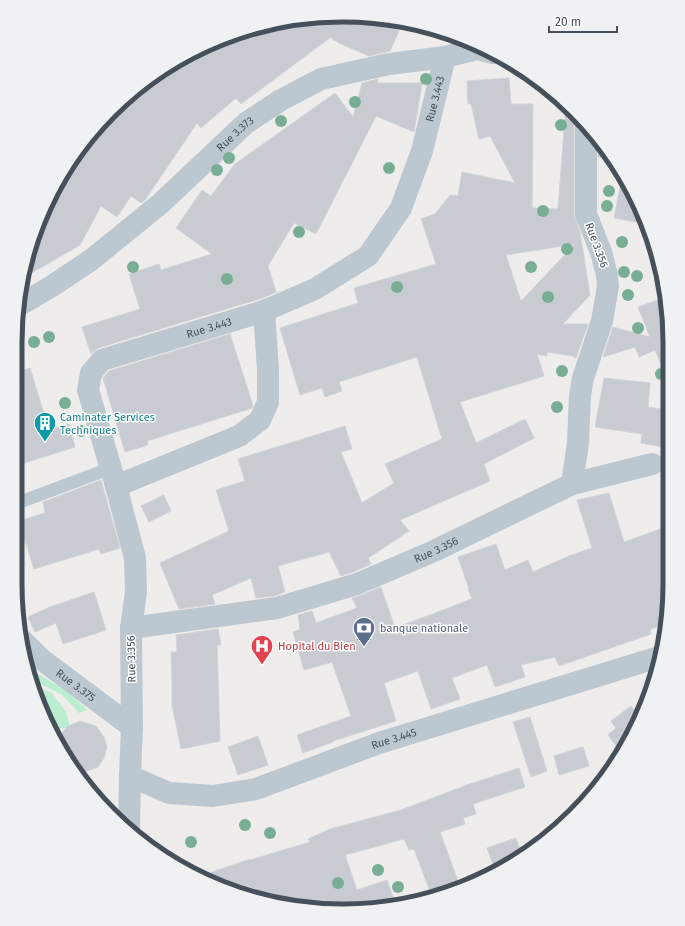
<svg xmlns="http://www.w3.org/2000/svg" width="685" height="926" font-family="'Fira Sans',sans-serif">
<rect width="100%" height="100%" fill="#efecec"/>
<!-- green -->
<g fill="#baeecf">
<polygon points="26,667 67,691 87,710 79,713 62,695 31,679"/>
<polygon points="33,685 52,693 66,712 70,727 60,729 56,740 36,691 52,693 35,691"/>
</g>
<!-- building -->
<g fill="#c9cbd2" stroke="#d0d3d8" fill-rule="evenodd">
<polygon points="321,16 385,18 396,20 392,28 399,31 390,51 369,56 339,43 335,40 334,41 331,37 241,104 236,98 201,128 197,123 145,200 141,203 131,196 117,217 101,206 80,245 23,278 26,258 70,161 142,84 143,87 156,75 198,49 258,26"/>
<path d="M509,78L511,104H533L532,208L558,209L566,104L577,116L575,119L574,125V214L580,232L590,295L563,324H588L576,358L572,356L547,352V356L537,354L544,376L460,402L476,443L525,419L534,438L484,464L490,481L400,520L409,531L368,558L371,564L353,572L341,576L329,552L278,566L285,592L274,596L256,598L251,578L212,595L215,604L179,609L160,563L229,531L216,490L245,481L238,459L345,426L352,449L341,452L362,503L394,483L385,464L442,439L417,357L339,382L342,391L325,397L322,388L300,395L280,328L358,303L354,288L436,264L421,219L435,214L450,195L458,196L462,172L515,183L490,136L479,139L471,104H468L467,81ZM575,244L521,301L506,255Z"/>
<polygon points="378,79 377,83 422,83 414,132 376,116 316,234 294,223 268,266 276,292 263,298 239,305 98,348 91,354 82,327 140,309 129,274 159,264 161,270 212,254 176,228 202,190 211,196 235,164 335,93 353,117 362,83"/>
<polygon points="598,139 602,143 611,159 598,157"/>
<polygon points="622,177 645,217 647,224 614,218"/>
<polygon points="666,297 668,378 667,378 655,350 639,357 635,347 603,357 613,327 650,337 638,307"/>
<polygon points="230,334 253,406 252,408 147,441 148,445 125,452 103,378 109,371"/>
<polygon points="30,368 49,430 69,424 75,447 15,466 16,373"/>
<polygon points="604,378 650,383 648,407 668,410 668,448 641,443 642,434 595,427"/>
<polygon points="101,480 120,548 101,554 99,549 34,569 19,521 45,513 43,502"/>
<polygon points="609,493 624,542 669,526 669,605 666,624 650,629 651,634 559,666 555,657 521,665 525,677 495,687 487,665 452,678 460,699 431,709 418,671 384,683 396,721 333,741 333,742 303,753 297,735 351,716 332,662 304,670 293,632 300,629 298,615 312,611 316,623 357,608 352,598 362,595 381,587 395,628 472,599 468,589 469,589 458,557 496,544 505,570 528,560 533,572 569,556 592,548 577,500"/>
<polygon points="164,495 171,511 149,522 141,506"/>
<polygon points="94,592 106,630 63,644 56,623 35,632 28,617 50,607"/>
<polygon points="218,629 221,645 217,645 220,741 181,749 172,705 172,679 171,652 177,652 176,635"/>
<polygon points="631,706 636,713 644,707 628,744 619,750 608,735 616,728 611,721"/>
<polygon points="530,717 547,771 531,777 513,722"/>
<polygon points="80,721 96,726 104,737 107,747 104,758 98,767 79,774 59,747 56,740 67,727"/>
<polygon points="258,736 268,765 238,775 228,747"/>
<polygon points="583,747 589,766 559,775 554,756"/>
<polygon points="519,768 525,787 473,804 476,814 463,818 465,824 440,832 459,884 431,894 414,849 409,850 404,839 345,855 357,890 387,880 395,903 364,910 278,905 198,877 250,859 250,860 310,842 308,839 330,829 401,810 467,785"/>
<polygon points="516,838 522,855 495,870 487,848"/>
</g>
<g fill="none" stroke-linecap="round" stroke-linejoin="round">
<!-- lane -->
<polyline stroke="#bdc7cf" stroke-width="13" points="23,501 111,468"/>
<!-- street -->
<g stroke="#bdc7cf" stroke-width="22">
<path id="s1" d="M18,306L52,286L91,260L160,204L246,123L281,100L321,79L389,64L445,57L477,49L493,53"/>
<polyline points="572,484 652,464"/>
<polyline points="116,486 239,436 260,420 268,402 268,370 264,311"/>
<path id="s2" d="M131,628L136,592L135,558L116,486L88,390L91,373L102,360L264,311L315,289L368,256L401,208L422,151L445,57"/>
<path id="s3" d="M23,641L41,659L132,727"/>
<path id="s4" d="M130,776L169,793L213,796L256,789L379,743L659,657"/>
<path id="s5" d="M129,828L130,776L132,727L131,628L277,608L357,584L434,551L572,484L578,443L580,395L583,378L602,321L608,286L607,275L601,252L586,214V125"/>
</g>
</g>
<!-- trees -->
<g fill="#78ae93">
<circle cx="426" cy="79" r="6"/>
<circle cx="355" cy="102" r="6"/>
<circle cx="281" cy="121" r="6"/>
<circle cx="561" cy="125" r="6"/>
<circle cx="229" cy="158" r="6"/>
<circle cx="389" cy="168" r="6"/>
<circle cx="217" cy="170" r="6"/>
<circle cx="609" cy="191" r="6"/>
<circle cx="607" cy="206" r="6"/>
<circle cx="543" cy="211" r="6"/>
<circle cx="299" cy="232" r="6"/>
<circle cx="622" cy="242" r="6"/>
<circle cx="567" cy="249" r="6"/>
<circle cx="133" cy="267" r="6"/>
<circle cx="531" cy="267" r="6"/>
<circle cx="624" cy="272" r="6"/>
<circle cx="637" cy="276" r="6"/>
<circle cx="227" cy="279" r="6"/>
<circle cx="397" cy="287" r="6"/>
<circle cx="628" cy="295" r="6"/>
<circle cx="548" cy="297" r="6"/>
<circle cx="638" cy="328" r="6"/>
<circle cx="49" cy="337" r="6"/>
<circle cx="34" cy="342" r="6"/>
<circle cx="562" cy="371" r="6"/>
<circle cx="661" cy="374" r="6"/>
<circle cx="65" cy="403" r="6"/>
<circle cx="557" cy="407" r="6"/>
<circle cx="81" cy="431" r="6"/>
<circle cx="245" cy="825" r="6"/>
<circle cx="270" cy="833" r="6"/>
<circle cx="191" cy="842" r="6"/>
<circle cx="378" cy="870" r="6"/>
<circle cx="338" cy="883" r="6"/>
<circle cx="398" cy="887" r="6"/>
</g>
<!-- icons -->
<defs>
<g id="building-pin" transform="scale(1.15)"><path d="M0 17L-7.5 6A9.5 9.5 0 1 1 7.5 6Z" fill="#0f9aa8" stroke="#fff"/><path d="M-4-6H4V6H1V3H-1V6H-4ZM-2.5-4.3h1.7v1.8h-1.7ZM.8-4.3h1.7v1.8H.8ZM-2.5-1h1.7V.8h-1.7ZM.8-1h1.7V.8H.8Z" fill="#fff"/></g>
<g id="bank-pin" transform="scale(1.15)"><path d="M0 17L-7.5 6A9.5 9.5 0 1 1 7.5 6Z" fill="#5c6f8a" stroke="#fff"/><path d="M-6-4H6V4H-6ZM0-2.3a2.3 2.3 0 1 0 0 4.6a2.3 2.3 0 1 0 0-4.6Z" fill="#fff"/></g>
<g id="hospital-pin" transform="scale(1.15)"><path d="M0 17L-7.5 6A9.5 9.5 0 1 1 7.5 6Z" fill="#e0444e" stroke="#fff"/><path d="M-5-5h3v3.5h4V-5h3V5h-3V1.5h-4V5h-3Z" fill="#fff"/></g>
</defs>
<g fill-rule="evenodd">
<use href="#building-pin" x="45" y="423"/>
<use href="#bank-pin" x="364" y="628"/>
<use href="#hospital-pin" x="262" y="646"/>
</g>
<g text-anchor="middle" stroke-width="3" stroke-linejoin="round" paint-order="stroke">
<!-- street labels -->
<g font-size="11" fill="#45505a" stroke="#fff">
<text dy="4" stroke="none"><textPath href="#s2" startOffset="739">Rue 3.443</textPath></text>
<text dy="4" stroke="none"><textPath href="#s1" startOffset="278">Rue 3.373</textPath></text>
<text transform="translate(597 245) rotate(70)" y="4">Rue 3.356</text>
<text dy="4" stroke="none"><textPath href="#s2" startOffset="391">Rue 3.443</textPath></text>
<text dy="4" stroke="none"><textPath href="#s5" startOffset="517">Rue 3.356</textPath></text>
<text transform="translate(131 659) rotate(-91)" y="4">Rue 3.356</text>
<text dy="4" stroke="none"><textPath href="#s3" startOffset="69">Rue 3.375</textPath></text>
<text dy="4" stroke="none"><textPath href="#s4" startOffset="277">Rue 3.445</textPath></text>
</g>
<!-- culture labels -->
<g font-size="11" fill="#0d838f" stroke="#fff" text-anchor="start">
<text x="60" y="421">Caminater Services<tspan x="60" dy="13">Techniques</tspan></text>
</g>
<!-- service labels -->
<g font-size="11" fill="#4e5e75" stroke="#fff" text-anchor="start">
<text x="380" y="632">banque nationale</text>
</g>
<!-- health labels -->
<g font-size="11" fill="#be3a42" stroke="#fff" text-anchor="start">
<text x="278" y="650">Hopital du Bien</text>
</g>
</g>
<!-- crop -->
<path d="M0 0H685V926H0ZM342 22H343A320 320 0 0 1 663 342V584A320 320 0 0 1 343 904H342A320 320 0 0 1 22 584V342A320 320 0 0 1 342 22Z" fill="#f0f1f2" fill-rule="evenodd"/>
<path fill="none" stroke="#45505a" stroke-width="5" d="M342 22H343A320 320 0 0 1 663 342V584A320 320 0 0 1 343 904H342A320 320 0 0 1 22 584V342A320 320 0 0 1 342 22Z"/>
<!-- scale -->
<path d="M549 26v6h68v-6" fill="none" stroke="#45505a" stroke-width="2"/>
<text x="555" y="26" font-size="12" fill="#45505a" stroke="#ffffff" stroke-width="3" paint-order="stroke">20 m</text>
</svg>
